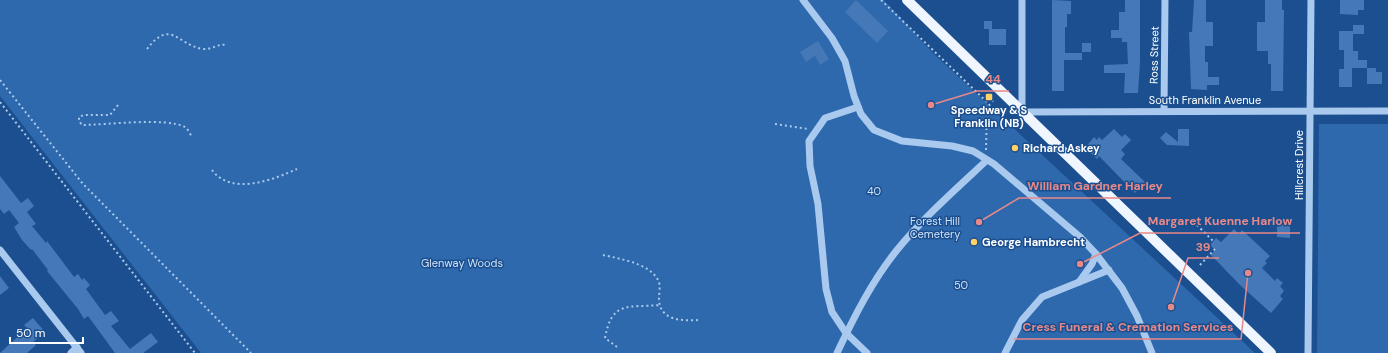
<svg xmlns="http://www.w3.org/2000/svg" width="1388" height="353" font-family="'DM Sans',sans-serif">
<rect width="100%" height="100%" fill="#1b4f8f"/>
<!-- green -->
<g fill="#2e69ad">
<polygon points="0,0 884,0 934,54 1255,353 201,353 0,96"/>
<polygon points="1319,124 1388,124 1388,353 1317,353"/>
</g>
<!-- building -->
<g fill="#4478b7">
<polygon points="856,0 888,31 877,43 845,12"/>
<polygon points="1052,0 1071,1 1071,14 1067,14 1067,27 1065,27 1065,53 1082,53 1082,60 1064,60 1064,91 1052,91"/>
<polygon points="1125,0 1140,0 1140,63 1138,93 1124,93 1125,73 1104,73 1104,65 1128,64 1127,42 1122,42 1122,38 1111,38 1111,30 1119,30 1119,12 1125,12"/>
<polygon points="1194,0 1206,0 1206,22 1213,22 1213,46 1205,46 1205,62 1208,62 1208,77 1219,77 1219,85 1207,85 1207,90 1191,89 1189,32 1192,32"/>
<polygon points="1265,0 1282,0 1282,10 1284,10 1283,91 1271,91 1271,64 1268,64 1268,51 1257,51 1257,22 1265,22"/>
<polygon points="1340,0 1364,0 1364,10 1358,10 1358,15 1340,14"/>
<polygon points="984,21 992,21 992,29 1006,29 1006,45 989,45 989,29 984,29"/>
<rect x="1353" y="25" width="11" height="9"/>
<polygon points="1339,31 1353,31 1353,51 1358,51 1358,60 1367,60 1367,68 1352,68 1352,87 1339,87 1339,69 1344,69 1344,50 1339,50"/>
<polygon points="818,41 829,59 820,65 815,56 806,62 800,52"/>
<rect x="1082" y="43" width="9" height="9"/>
<polygon points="1367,68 1376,68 1376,72 1382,72 1382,84 1367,84"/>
<polygon points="1114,129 1122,137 1125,134 1131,140 1121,150 1125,154 1121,159 1145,182 1135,193 1099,156 1097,159 1085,148 1094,137 1097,140 1099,137 1102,140"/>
<polygon points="1178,129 1189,129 1189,146 1167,145 1160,138 1166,132 1178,142"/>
<polygon points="0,176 21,203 28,198 34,206 27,212 36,224 32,226 46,243 47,241 74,277 78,274 82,280 84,278 90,285 86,289 105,315 111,311 119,321 111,326 130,349 151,333 158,342 143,353 115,353 88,316 84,319 78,309 47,271 48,270 32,249 31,250 22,240 14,227 19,223 9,210 4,214 0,209"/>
<polygon points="1277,224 1290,224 1290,238 1277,237"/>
<polygon points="1234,229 1239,234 1242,230 1270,256 1265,261 1267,263 1262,268 1275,281 1277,278 1283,283 1280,286 1284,291 1280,296 1283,299 1271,313 1240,285 1211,255 1215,250 1210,245 1216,238 1221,242"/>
<polygon points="0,276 9,288 0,295"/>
<polygon points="33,318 45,332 33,342 36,345 27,353 0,353 27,328 24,325"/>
</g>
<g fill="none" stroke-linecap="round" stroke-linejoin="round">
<!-- path -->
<g stroke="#a9c9ee" stroke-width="2" stroke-dasharray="2 3" stroke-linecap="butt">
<polyline points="881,0 989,104"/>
<path d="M147,49C171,18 177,45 203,49C212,50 218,43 227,45"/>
<polyline points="0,80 83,184 251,353"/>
<polyline points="0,102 195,353"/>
<path d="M118,105L110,115H84L79,117V121L82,125C106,125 166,117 185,127C188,129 190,134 192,137"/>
<polyline points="775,124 809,129"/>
<polyline points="986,150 987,108 994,99"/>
<path d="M212,170C231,196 273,180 297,169"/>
<polyline points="1197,225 1213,241"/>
<path d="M603,255C620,259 649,263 658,280C661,285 659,293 659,298C659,321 682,321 699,320"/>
<polyline points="1200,265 1215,249"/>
<path d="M617,347L605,338C612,300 628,308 660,305"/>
</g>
<!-- minor -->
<g stroke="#a9c9ee" stroke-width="7">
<polyline points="803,0 832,38 845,61 854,96 861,114 874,130 902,141 952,146 973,151 994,164 1080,237 1096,254 1122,288 1137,316 1152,353"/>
<polyline points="1022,0 1022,112 1388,111"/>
<polyline points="858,107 825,118 809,141 810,166 818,204 826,289 832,312 846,333 867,353"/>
<polyline points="1164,111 1165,0"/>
<polyline points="0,250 81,353"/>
<polyline points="1079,282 1092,264 1096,254"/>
<polyline points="71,353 77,347"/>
<path d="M837,353C854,317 872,281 897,250C923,218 956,189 986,161"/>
<polyline points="1005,353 1022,320 1042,297 1109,270"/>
<polyline points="1308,353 1311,0"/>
</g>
<!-- major -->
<polyline stroke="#f0f6ff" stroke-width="10" points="907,0 1271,353"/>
</g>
<!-- markers -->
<g fill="#ffd166" stroke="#1b4f8f" stroke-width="1.5">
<rect x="985" y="93" width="8" height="8" rx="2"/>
<circle cx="1015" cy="148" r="4"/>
<circle cx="974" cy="242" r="4"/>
</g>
<g text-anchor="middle" stroke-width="3" stroke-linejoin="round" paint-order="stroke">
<!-- street labels -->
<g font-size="11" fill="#fff" stroke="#1b4f8f">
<text transform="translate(1154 55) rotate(-89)" y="4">Ross Street</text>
<text x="1205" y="104">South Franklin Avenue</text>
<text transform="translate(1299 165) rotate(-90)" y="4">Hillcrest Drive</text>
</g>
<!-- poi labels -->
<g font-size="11" font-weight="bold" fill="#fff" stroke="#1b4f8f" text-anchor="start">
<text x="989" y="114" text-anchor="middle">Speedway &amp; S<tspan x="989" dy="13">Franklin (NB)</tspan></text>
<text x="1023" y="152">Richard Askey</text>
<text x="982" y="246">George Hambrecht</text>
</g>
<!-- park labels -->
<g font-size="11" fill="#cfe3fa" stroke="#1b4f8f">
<text x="874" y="195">40</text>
<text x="935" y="225">Forest Hill<tspan x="935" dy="13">Cemetery</tspan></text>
<text x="462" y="267">Glenway Woods</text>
<text x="961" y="289">50</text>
</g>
</g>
<!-- callouts -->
<path fill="none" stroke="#e88989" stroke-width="1.5" d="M931 105L977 91H1009M979 222L1019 198H1171M1080 264L1140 233H1300M1171 307L1188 258H1219M1248 273L1241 339H1014"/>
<g fill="#e88989" stroke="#1b4f8f" stroke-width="1.5">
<circle cx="931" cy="105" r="4"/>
<circle cx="979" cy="222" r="4"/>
<circle cx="1080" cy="264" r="4"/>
<circle cx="1171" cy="307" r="4"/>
<circle cx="1248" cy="273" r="4"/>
</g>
<g font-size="12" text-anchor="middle" font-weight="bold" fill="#e88989" stroke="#1b4f8f" stroke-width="3" stroke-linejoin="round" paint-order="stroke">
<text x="993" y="83">44</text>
<text x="1095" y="190">William Gardner Harley</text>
<text x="1220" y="225">Margaret Kuenne Harlow</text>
<text x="1203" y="251">39</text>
<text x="1128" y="331">Cress Funeral &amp; Cremation Services</text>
</g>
<!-- scale -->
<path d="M10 337v6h73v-6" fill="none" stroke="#ffffff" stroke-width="2"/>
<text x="16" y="337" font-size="12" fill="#ffffff" stroke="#1b4f8f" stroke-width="3" paint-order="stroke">50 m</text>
</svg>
